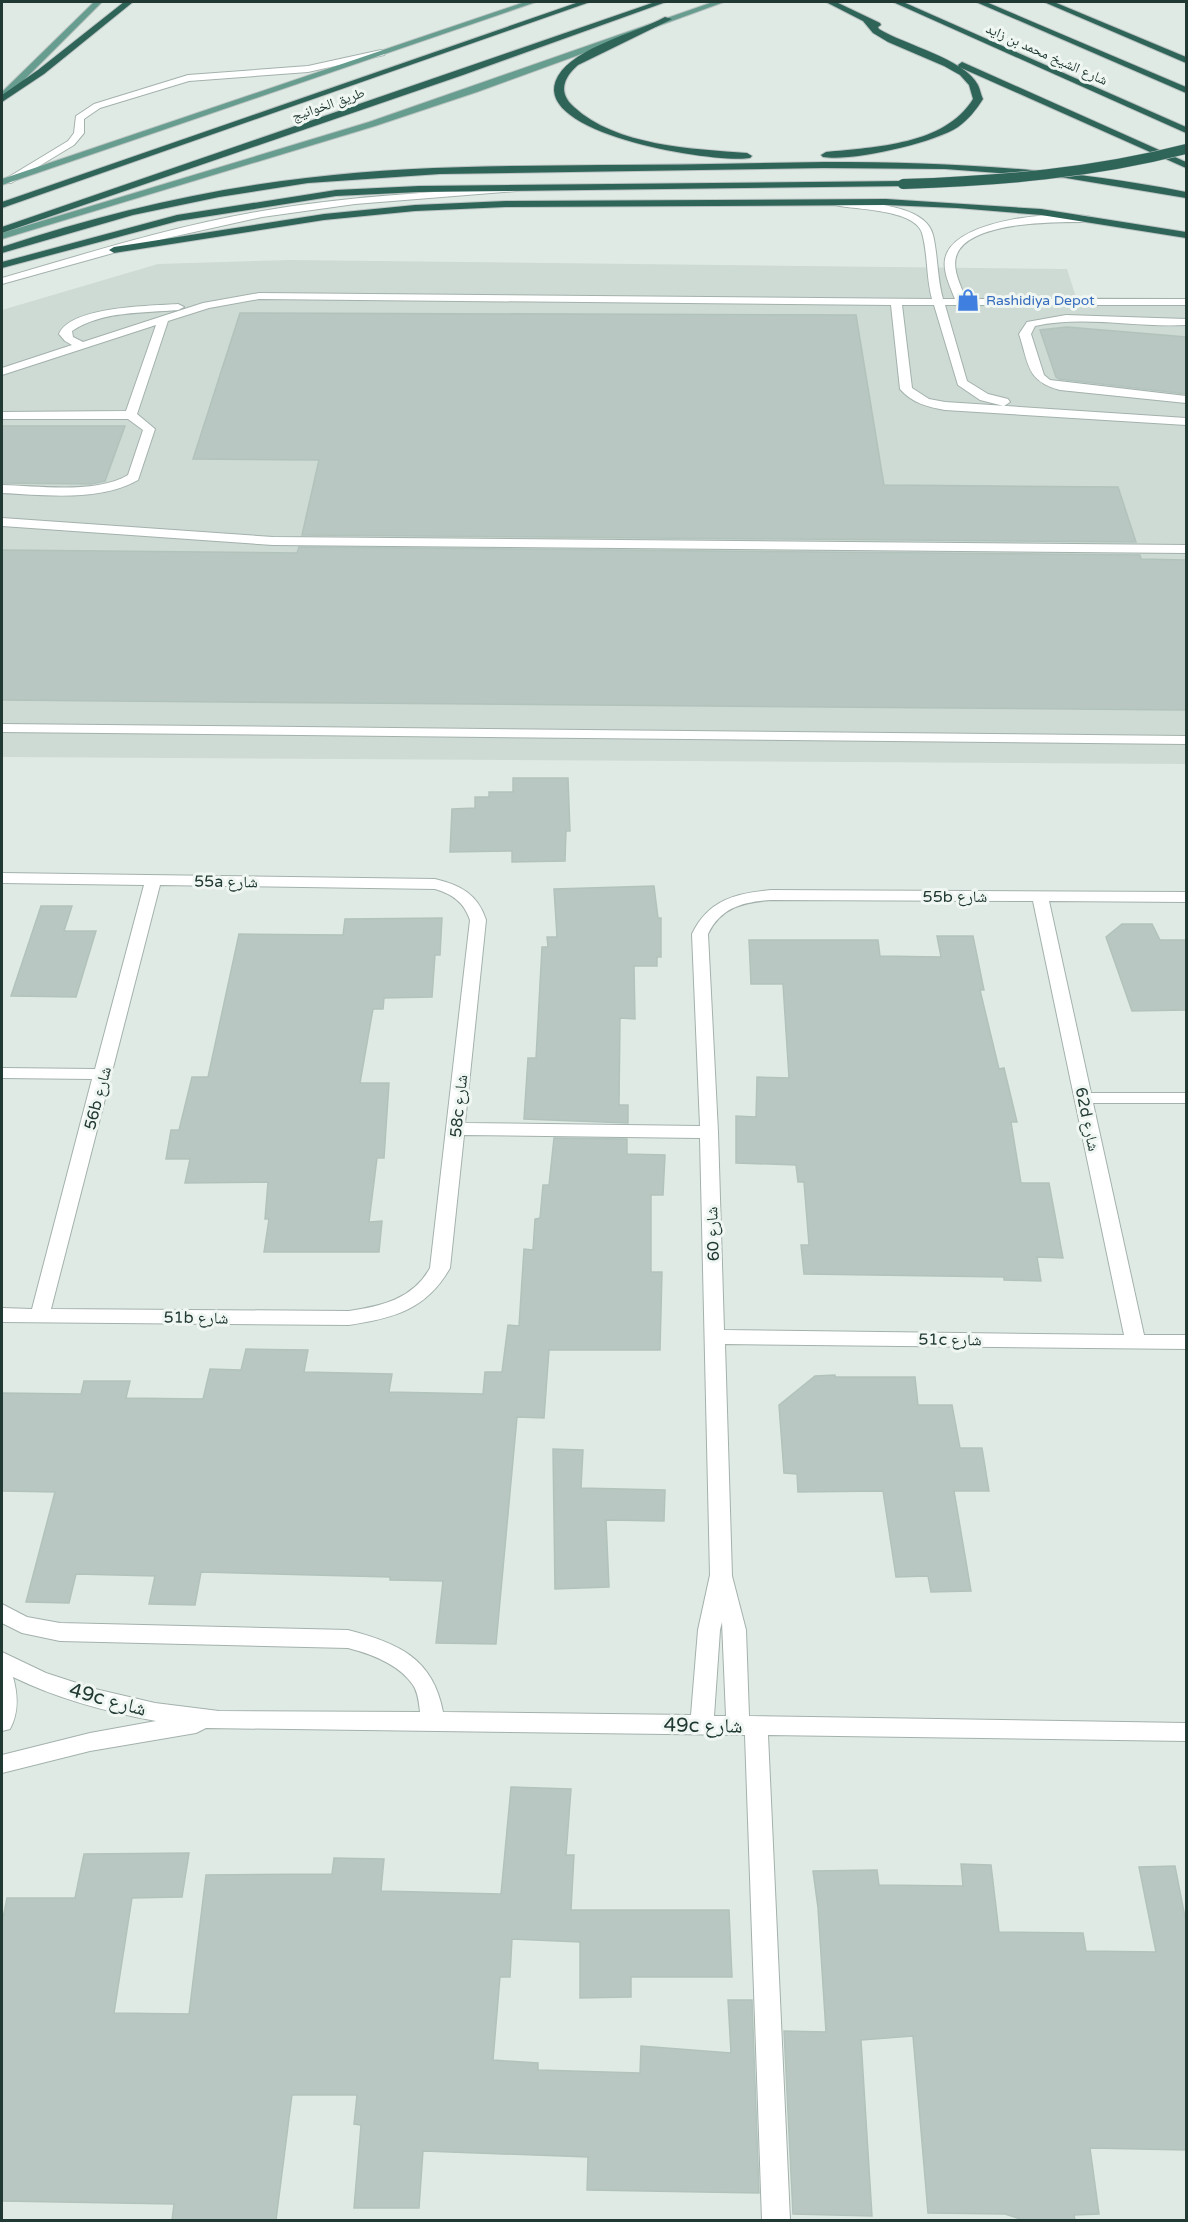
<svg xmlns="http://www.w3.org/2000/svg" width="1188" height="2222" font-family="'Varela Round','Noto Naskh Arabic',sans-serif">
<rect width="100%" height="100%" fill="#e0eae5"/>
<!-- built -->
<polygon fill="#cedad4" points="289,260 1067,269 1076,297 1186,298 1186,764 2,757 2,310 158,264"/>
<!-- building -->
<g fill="#b8c7c1" stroke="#b2c3bc" stroke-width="1.5">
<polygon points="240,313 856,315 884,485 1118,487 1136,542 302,535 319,460 193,459"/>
<polygon points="1067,327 1186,337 1186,394 1059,379 1056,377 1040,330"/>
<polygon points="2,426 125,426 105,481 91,484 2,483"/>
<polygon points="299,547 1140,555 1141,559 1186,560 1186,710 2,700 2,550 297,553"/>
<polygon points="513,778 568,778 570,831 566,831 565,861 512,862 512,851 450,852 452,809 475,808 475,797 489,797 489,792 513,792"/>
<polygon points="654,886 658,918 661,918 661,957 657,957 657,966 634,966 635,1019 620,1018 619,1105 628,1105 628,1123 524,1119 528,1058 536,1058 542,947 548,947 547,937 557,937 554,889"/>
<polygon points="41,906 72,906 64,931 96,931 76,997 11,996"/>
<polygon points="442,918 440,955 435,955 432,997 384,998 383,1009 373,1009 360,1083 389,1083 384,1158 377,1158 369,1222 382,1221 379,1252 264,1252 269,1219 265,1219 268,1182 185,1183 190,1159 166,1159 171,1130 179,1130 192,1077 208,1077 239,934 343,935 345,919"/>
<polygon points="1122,924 1152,924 1160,940 1186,940 1186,1010 1132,1011 1106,937"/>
<polygon points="937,936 973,936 984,990 980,990 999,1069 1004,1068 1017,1122 1011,1122 1021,1183 1049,1183 1063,1258 1037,1257 1041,1281 1004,1280 1004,1277 804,1274 801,1245 809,1245 804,1182 798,1182 796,1165 736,1163 736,1116 756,1117 757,1077 789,1078 783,984 751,984 749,940 878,940 880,956 941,957"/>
<polygon points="554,1138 627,1139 627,1154 665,1155 663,1195 651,1195 651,1272 662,1272 660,1350 549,1350 544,1418 517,1417 496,1644 436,1643 443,1581 390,1580 390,1577 201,1572 195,1605 149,1604 155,1576 76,1574 69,1603 26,1602 55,1492 2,1491 2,1393 81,1394 84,1381 130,1381 126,1398 203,1399 210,1369 241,1370 246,1349 308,1350 304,1372 392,1374 389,1392 483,1394 485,1372 502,1372 508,1325 519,1326 524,1249 533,1250 535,1219 540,1218 543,1185 549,1185"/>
<polygon points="835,1375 835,1377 915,1377 918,1405 952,1405 960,1448 982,1448 989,1491 954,1491 971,1591 931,1592 928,1576 896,1577 883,1491 798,1492 797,1474 784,1473 779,1405 815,1376"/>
<polygon points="553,1449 583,1450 581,1488 665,1490 664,1521 606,1520 609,1587 555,1589"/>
<polygon points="511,1787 571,1789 566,1855 574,1855 571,1910 729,1910 732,1977 631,1977 631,1997 580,1998 580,1942 512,1939 510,1977 500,1977 493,2060 538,2063 538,2070 640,2073 641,2046 731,2053 728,2000 752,2000 759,2193 587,2190 588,2157 423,2151 419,2208 354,2208 361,2125 354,2124 357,2095 292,2095 276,2220 172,2220 174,2204 2,2201 2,1923 7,1898 75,1898 84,1854 189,1853 182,1897 132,1898 114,2013 189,2014 206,1875 332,1874 334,1858 384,1859 381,1891 501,1894"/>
<polygon points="961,1864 991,1865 999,1932 1083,1933 1086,1951 1156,1952 1139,1867 1175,1866 1186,1922 1186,2150 1090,2148 1099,2214 1074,2215 1075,2220 1023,2220 1005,2214 928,2213 913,2036 861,2040 872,2216 793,2214 784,2031 826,2032 818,1908 813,1871 877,1870 879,1885 963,1886"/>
</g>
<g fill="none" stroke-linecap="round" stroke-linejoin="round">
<!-- minor casing -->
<g stroke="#a3b1ac" stroke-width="2">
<g id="minor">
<polygon points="381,50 385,53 384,55 308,72 189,81 100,108 84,119 84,133 74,145 11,183 2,181 68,141 74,133 76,116 94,104 188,75 308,66"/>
<path d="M512,186L517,189L516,191L355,204L262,217L167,238L2,284V278C88,253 174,226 262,211C345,196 429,193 512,186Z"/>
<path d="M839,200C865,203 926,204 933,235C938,256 937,278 943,299H955C950,286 940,267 947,253C962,219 1057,210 1091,217L1092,219L1087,222C1056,222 971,221 957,254C951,268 961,286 966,299H1186V305H945L967,381L988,394L1008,399L1010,402L1004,406L980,400L958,385L934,305H902L912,388L929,399L945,402L1186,418V425L945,410C928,407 912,403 900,389L891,305L259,299L209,308L168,321L137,414L155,429L138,480C100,502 44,495 2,493V485C39,486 96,494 128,475L143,430L128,419H2V412L126,411L156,325L2,375V368L72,345L65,341L59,334C71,306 151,306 178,304L184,307L178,310C144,313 101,311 72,331L73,337L83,342L203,303L259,293L932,299C926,277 928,254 922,233C915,209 856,210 835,205V201Z"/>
<path d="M1066,315L1186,319V325C1136,328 1085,315 1035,326L1031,334L1044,375L1050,380L1186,396V403L1060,390C1026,381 1029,364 1019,334L1027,322Z"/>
<polygon points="2,518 273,537 1186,545 1186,553 273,545 2,526"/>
<polygon points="2,724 1186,736 1186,744 2,732"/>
<path d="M2,873L435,879C460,885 478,894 486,920L465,1123L700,1126L692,934C708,900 736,893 771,890L1186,892V902L1049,901L1091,1093H1186V1103H1093L1144,1335H1186V1349L725,1344L732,1576L746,1630L749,1716L1186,1723V1741L768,1735L790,2220H762L745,1735L206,1728L196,1733L90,1751L2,1773V1755L90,1733L156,1721C108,1712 58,1699 13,1677C18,1695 19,1712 10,1729L2,1731V1652L46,1673L95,1689L155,1703L219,1711L420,1712C419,1703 418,1692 413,1685C399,1664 371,1654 348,1648L60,1641L22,1633L2,1623V1604L27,1617L60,1623L348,1630C398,1643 433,1658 443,1712L691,1715L698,1630L710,1575L700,1138L464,1135L450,1268C426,1310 394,1318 349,1325L2,1322V1308L32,1309L92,1079L2,1078V1068L95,1069L144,885L2,883ZM160,885L435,889C452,894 464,902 470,920L430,1268C413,1299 382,1306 349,1311L51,1309ZM771,900L1033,901L1124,1335L724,1330L718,1132L708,934C721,907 744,902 771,900ZM722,1622L726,1716H714L720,1630Z"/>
</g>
</g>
<!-- major casing -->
<g stroke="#bcc4c2" stroke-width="2">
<g id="major">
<polygon points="94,2 102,2 5,99 2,100 2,92"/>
<polygon points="525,2 536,2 2,185 2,179"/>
<polygon points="713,2 724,2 477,92 375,126 2,239 2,233 369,122"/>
</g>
</g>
<!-- highway casing -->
<g stroke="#bcc4c2" stroke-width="2">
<g id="highway">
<polygon points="124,2 133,2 44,74 2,102 2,95 38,70"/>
<polygon points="579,2 590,2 2,208 2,202"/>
<polygon points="655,2 666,2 463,75 2,233 2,227"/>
<path d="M826,2H836L880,23L881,25L878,27L879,29C905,45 965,59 978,85C980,89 981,95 983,99C976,110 969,119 958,127C934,143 851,162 823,157L821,155L826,152C875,147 945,145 973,99L969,85L960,75L944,66L888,42L873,33L863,21Z"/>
<polygon points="893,2 903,2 1186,127 1186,133"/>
<polygon points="976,2 986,2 1186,87 1186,93"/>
<polygon points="1044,2 1054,2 1186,57 1186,63"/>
<path d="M665,17L672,19L578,65C563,78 558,93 574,107C616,146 693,149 747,153L752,156L750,158C717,164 524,134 558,76C575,47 636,33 665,17Z"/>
<polygon points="962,62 1186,162 1186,168 959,67 958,65"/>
<path d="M824,162C947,162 1064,168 1186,192V198L1066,178L945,169L824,168L440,174L308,183L219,197L133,215L2,253V247C101,214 202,190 306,178C404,166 503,166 601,165C675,165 749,163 824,162Z"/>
<polygon points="903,181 907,182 907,186 419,192 336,196 178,221 2,268 2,262 177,215 336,190 419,186"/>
<polygon points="886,199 1041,209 1186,232 1186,238 1041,215 957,208 886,205 506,207 415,211 324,220 114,253 109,250 114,247 324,214 415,205 506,201"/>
</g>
</g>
<!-- minor -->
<use href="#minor" fill="#fff" fill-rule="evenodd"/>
<!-- major -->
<use href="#major" fill="#669d8f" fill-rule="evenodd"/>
<!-- highway -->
<use href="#highway" fill="#2f6459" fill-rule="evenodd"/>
<!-- highway-bridge casing -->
<g stroke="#bcc4c2" stroke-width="11" stroke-linecap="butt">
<path id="highway-bridge" d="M903,184C999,181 1093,173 1186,149"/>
</g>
<!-- highway-bridge -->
<use href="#highway-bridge" stroke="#2f6459" stroke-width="10"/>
</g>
<!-- icons -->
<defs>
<g id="shop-bare" transform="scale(1.8)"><path d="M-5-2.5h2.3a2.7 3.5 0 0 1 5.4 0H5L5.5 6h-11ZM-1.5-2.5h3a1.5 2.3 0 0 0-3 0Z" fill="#3f7fe0" stroke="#f0f7f3" stroke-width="2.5" paint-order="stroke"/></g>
</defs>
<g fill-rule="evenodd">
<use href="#shop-bare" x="968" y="300"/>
</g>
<g text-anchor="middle" stroke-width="6" stroke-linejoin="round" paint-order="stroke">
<!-- far-street labels -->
<g font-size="14" fill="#213933" stroke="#f0f7f3">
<text transform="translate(1047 54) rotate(24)" y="5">شارع الشيخ محمد بن زايد</text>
<text transform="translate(328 104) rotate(-19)" y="5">طريق الخوانيج</text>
</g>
<!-- far-shop labels -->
<g font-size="14" fill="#366cbe" stroke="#f0f7f3" text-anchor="start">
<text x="986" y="305">Rashidiya Depot</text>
</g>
<!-- street labels -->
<g font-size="16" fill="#213933" stroke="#f0f7f3">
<text transform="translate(226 881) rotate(1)" y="6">55a شارع</text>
<text x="955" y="902">55b شارع</text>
<text transform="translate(97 1098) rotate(-75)" y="6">56b شارع</text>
<text transform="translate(458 1106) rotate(-84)" y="6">58c شارع</text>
<text transform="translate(1088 1119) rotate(78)" y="6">62d شارع</text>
<text transform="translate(712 1234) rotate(-92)" y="6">شارع 60</text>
<text transform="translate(196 1317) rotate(1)" y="6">51b شارع</text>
<text transform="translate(950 1339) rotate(1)" y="6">51c شارع</text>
</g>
<!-- near-street labels -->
<g font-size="20" fill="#213933" stroke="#f0f7f3">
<text transform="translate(108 1699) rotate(15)" y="7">49c شارع</text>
<text transform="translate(703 1725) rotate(1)" y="7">49c شارع</text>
</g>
</g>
<!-- border -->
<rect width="1188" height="2222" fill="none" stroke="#213933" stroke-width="6"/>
</svg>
